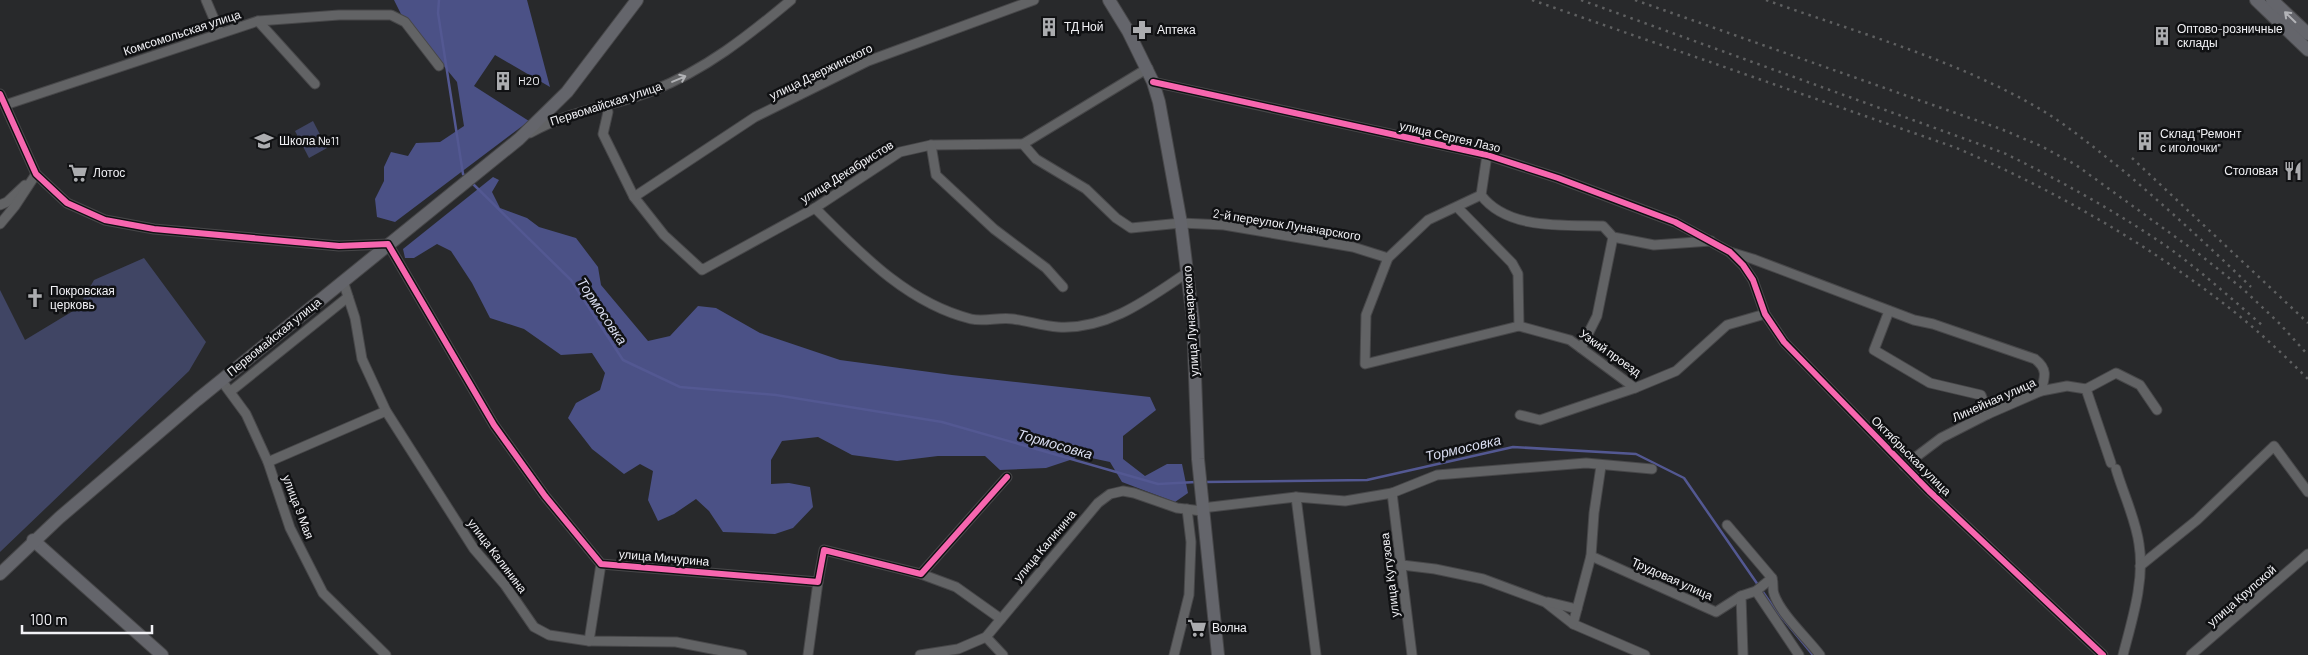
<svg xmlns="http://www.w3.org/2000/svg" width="2308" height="655" font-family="Barlow,sans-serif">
<rect width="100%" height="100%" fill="#28292b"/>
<!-- green -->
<g fill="#404564">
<polygon points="313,121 327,148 309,158 295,131"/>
<polygon points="144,258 206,342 189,371 0,552 0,290 25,340 78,308 94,280"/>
</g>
<!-- forest -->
<g fill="#4b5186">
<polygon points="394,0 527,0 550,87 495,55 474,86 529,121 395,222 377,217 375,199 384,181 384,167 391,152 408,156 416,143 440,142 464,126 457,82 401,14"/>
<polygon points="493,177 499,180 492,192 500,208 527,218 539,227 576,238 598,267 601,285 648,341 670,336 698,306 716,308 760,333 840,360 952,375 1150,397 1156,410 1123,436 1123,459 1145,476 1167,464 1182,464 1188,493 1175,502 1122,482 1110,462 1082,456 1046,468 1000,470 985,456 938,456 897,461 852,455 818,437 782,441 771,460 771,484 789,483 810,487 813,507 793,528 775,534 723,532 709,511 696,499 674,514 658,521 648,500 653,471 640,464 624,474 592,449 568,418 576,403 600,390 605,373 592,353 561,355 524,329 490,318 472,283 451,251 437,244 414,258 405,258 403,249"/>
</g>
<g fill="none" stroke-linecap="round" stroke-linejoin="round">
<!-- stream -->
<g stroke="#535892" stroke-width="2.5">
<polyline points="439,0 438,13 463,174 466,177"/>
<polyline points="472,183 571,280 623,360 680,387 776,395 942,422 1158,484 1196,482"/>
<polyline points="1204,482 1367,480 1513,447 1636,454 1684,478 1774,608 1813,655"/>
</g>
<!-- street casing -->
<g stroke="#474749" stroke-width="11">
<g id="street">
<polyline points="206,0 220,33"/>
<polyline points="258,21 315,84"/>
<polyline points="1153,82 1487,155 1558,178 1675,222 1730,252 1743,265 1753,280 1765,314 1784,342 1929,491 2103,655"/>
<polyline points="0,94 36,174 67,203 105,220 154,229 339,246 388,244 494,425 545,496 601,564 818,582 824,550 921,574 1007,477"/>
<polyline points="5,105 258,21 339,15 391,15 405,22 439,66"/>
<polyline points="605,105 608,112 603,134 634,197 664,235 702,270 815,208 900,152 931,145 1023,144 1148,68"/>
<path d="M530,133C571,110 610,107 652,91C705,70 748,36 791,0"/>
<polyline points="1023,144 1036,159 1086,189 1116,218 1131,228 1181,223 1224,225 1353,247 1388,258"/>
<polyline points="931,145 936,175 994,229 1046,268 1063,287"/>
<path d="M1487,155L1481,195C1507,230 1564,225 1603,226L1613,237L1654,245L1711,241"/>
<polyline points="1481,195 1428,220 1388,258 1366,315 1365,364 1519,326 1570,340 1635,388 1676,371 1727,325 1765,314"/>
<polyline points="634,197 755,117 868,61 1034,0"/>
<polyline points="0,205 7,202 25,185"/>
<polyline points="1457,207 1512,263 1518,274 1519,326"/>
<path d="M815,208C860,253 907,303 971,319C984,322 999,317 1013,319C1028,321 1043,326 1058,327C1108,330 1148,299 1188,272"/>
<polyline points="0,224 15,206 36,174"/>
<path d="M1730,252L1753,259L1914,320L1933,324L2035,359C2048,369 2045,377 2041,391"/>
<polyline points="343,281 355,318 362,359 386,411 474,549 505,585 534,627 549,635 589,641 676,642 742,655"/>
<polyline points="1889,311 1874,350 1930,383 1981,395 1988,414"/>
<polyline points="1581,348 1597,316 1613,237"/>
<polyline points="221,380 246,414 268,462 290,528 323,593 386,655"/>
<polyline points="2086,389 2116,373 2140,385 2157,410"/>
<polyline points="231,391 348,297"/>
<polyline points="1520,415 1540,420 1635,388"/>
<polyline points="268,462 386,411"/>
<polyline points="1904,466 1941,438 1988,414 2041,391 2067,386 2086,389 2111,463"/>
<path d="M2116,469C2123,493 2136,520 2139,544C2145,580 2132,620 2123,655"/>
<polyline points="1392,493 1412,655"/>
<polyline points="1296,497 1316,655"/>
<polyline points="1202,508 1296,497 1345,501 1392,493 1437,475 1586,463 1652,469"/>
<path d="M1727,525L1772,578C1774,584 1772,589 1774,594C1780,613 1807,638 1820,655"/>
<polyline points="1591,556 1716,612 1741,596"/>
<polyline points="1402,565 1435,569 1483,579 1545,602 1573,624 1645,655"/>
<polyline points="2140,566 2197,520 2274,446 2308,492"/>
<polyline points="921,574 956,587 1001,619"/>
<polyline points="1756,591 1799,655"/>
<polyline points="1548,602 1577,609"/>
<polyline points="1573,624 1591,556 1594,513 1601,466"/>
<polyline points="986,637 1003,655"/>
<polyline points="589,641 601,564"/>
<polyline points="808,655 818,582"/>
<polyline points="920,655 958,649 986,637 1098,503 1110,494 1123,491 1134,493 1177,508 1202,511"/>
<polyline points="1174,655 1189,595 1191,542 1187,509"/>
<polyline points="1743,655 1741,596 1756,591 1772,578"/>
<polyline points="2191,655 2308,554"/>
</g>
</g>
<!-- secondary casing -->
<g stroke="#474749" stroke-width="14">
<g id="secondary">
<polyline points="1109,0 1128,31 1153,82 1159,102 1181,223 1193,320 1198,459 1218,655"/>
<polyline points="2256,0 2308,50"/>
<polyline points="2272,0 2308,34"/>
<polyline points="33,540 162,655"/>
<polyline points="0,574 59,518 197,400 519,139 567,92 637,0"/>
</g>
</g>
<!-- street -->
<use href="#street" stroke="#626365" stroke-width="9"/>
<!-- secondary -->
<use href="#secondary" stroke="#64656b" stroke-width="12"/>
<!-- rail -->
<g stroke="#5f6061" stroke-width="2.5" stroke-dasharray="2.5 5" stroke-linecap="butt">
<path d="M1532,0L1954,147C2049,187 2141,240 2223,303C2253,326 2281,352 2308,379"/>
<path d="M1581,0L2004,153C2061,181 2117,212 2169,248C2202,272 2232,299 2263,326"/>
<polyline points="1635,0 2001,129 2041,146 2076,165 2199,254 2243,289 2280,324 2308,355"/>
<path d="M1766,0C1858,33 1955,59 2040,109C2070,127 2097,150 2125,172C2168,209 2210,247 2251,287"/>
<polyline points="2132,158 2308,323"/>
</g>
<!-- cycleway casing -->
<g stroke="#101113" stroke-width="9">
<g id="cycleway">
<polyline points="1153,82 1487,155 1558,178 1675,222 1730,252 1743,265 1753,280 1765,314 1784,342 1929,491 2103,655"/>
<polyline points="0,94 36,174 67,203 105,220 154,229 339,246 388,244 494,425 545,496 601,564 818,582 824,550 921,574 1007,477"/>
</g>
</g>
<!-- cycleway -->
<use href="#cycleway" stroke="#f766af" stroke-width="6"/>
</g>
<!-- one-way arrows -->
<defs><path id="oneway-shaft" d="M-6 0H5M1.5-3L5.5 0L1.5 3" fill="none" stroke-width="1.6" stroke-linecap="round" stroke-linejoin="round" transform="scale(1.25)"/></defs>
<use stroke="#b2b3b7" href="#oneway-shaft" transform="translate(2290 17) rotate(-136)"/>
<use stroke="#b1b2b5" href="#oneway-shaft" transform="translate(679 79) rotate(-23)"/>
<!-- icons -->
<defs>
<g id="building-bare" transform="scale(1.5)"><path d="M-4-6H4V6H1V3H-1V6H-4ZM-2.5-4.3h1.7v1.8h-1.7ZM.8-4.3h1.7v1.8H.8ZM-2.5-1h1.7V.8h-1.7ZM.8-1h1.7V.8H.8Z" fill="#abacaf" stroke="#101113" stroke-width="2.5" paint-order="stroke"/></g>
<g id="pharmacy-bare" transform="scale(1.5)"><path d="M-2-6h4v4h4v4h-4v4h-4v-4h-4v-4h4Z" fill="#abacaf" stroke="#101113" stroke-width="2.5" paint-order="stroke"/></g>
<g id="school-bare" transform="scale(1.5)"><path d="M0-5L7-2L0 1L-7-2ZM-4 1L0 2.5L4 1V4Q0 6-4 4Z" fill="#abacaf" stroke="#101113" stroke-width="2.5" paint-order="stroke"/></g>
<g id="restaurant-bare" transform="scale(1.5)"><path d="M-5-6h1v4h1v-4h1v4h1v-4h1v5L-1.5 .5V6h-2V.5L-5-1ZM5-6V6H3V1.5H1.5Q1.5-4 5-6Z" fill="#abacaf" stroke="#101113" stroke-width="2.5" paint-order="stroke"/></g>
<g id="supermarket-bare" transform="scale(1.5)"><path d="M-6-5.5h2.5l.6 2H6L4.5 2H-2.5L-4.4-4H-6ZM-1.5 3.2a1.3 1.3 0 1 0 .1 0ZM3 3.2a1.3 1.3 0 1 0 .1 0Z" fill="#abacaf" stroke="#101113" stroke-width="2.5" paint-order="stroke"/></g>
<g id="church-bare" transform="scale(1.5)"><path d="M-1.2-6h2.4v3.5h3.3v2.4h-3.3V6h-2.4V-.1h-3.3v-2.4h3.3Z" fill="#abacaf" stroke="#101113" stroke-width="2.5" paint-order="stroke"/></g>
</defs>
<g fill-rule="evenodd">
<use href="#building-bare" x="1049" y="27"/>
<use href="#pharmacy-bare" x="1142" y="30"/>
<use href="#building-bare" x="2162" y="36"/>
<use href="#building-bare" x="503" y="81"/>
<use href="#school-bare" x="264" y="141"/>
<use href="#building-bare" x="2145" y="141"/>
<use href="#restaurant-bare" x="2293" y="171"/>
<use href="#supermarket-bare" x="78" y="173"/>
<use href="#church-bare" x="35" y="298"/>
<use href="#supermarket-bare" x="1197" y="628"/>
</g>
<g text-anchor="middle" stroke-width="5" stroke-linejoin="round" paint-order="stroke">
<!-- poi labels -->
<g font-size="12" fill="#f2f2f6" stroke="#101113" text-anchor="start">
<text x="1064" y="31">ТД Ной</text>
<text x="2177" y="33">Оптово-розничные<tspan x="2177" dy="14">склады</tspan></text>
<text x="1157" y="34">Аптека</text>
<text x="518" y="85">H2O</text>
<text x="2160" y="138">Склад "Ремонт<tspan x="2160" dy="14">с иголочки"</tspan></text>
<text x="279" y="145">Школа №11</text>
<text x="2278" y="175" text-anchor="end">Столовая</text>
<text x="93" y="177">Лотос</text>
<text x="50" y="295">Покровская<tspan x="50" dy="14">церковь</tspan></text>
<text x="1212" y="632">Волна</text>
</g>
<!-- street labels -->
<g font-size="12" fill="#f2f2f6" stroke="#101113">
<text transform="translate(182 33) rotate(-18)" y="4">Комсомольская улица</text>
<text transform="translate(821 72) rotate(-26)" y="4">улица Дзержинского</text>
<text transform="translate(606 104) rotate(-18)" y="4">Первомайская улица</text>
<text transform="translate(1450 137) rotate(13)" y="4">улица Сергея Лазо</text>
<text transform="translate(847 172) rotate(-32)" y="4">улица Декабристов</text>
<text transform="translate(1287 225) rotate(9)" y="4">2-й переулок Луначарского</text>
<text transform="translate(1191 321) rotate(-94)" y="4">улица Луначарского</text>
<text transform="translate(274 337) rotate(-39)" y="4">Первомайская улица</text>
<text transform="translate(1610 353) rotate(35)" y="4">Узкий проезд</text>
<text transform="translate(1994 400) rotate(-24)" y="4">Линейная улица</text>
<text transform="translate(1911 456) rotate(45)" y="4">Октябрьская улица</text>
<text transform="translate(298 507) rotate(69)" y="4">улица 9 Мая</text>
<text transform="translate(1045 546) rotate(-50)" y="4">улица Калинина</text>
<text transform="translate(497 556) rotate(53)" y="4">улица Калинина</text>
<text transform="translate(664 558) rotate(5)" y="4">улица Мичурина</text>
<text transform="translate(1390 575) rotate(-97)" y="4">улица Кутузова</text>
<text transform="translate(1672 579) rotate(24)" y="4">Трудовая улица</text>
<text transform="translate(2242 596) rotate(-41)" y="4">улица Крупской</text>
</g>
<!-- water labels -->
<g font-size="14" font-style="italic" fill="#dadef1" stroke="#101113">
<text transform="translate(602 311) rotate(56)" y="5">Тормосовка</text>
<text transform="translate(1055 444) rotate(16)" y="5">Тормосовка</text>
<text transform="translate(1463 448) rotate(-13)" y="5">Тормосовка</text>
</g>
</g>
<!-- scale -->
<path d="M22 625v8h130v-8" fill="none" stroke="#f2f2f6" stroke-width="2.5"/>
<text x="30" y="625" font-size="15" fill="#f2f2f6" stroke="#101113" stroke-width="4" paint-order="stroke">100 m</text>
</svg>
